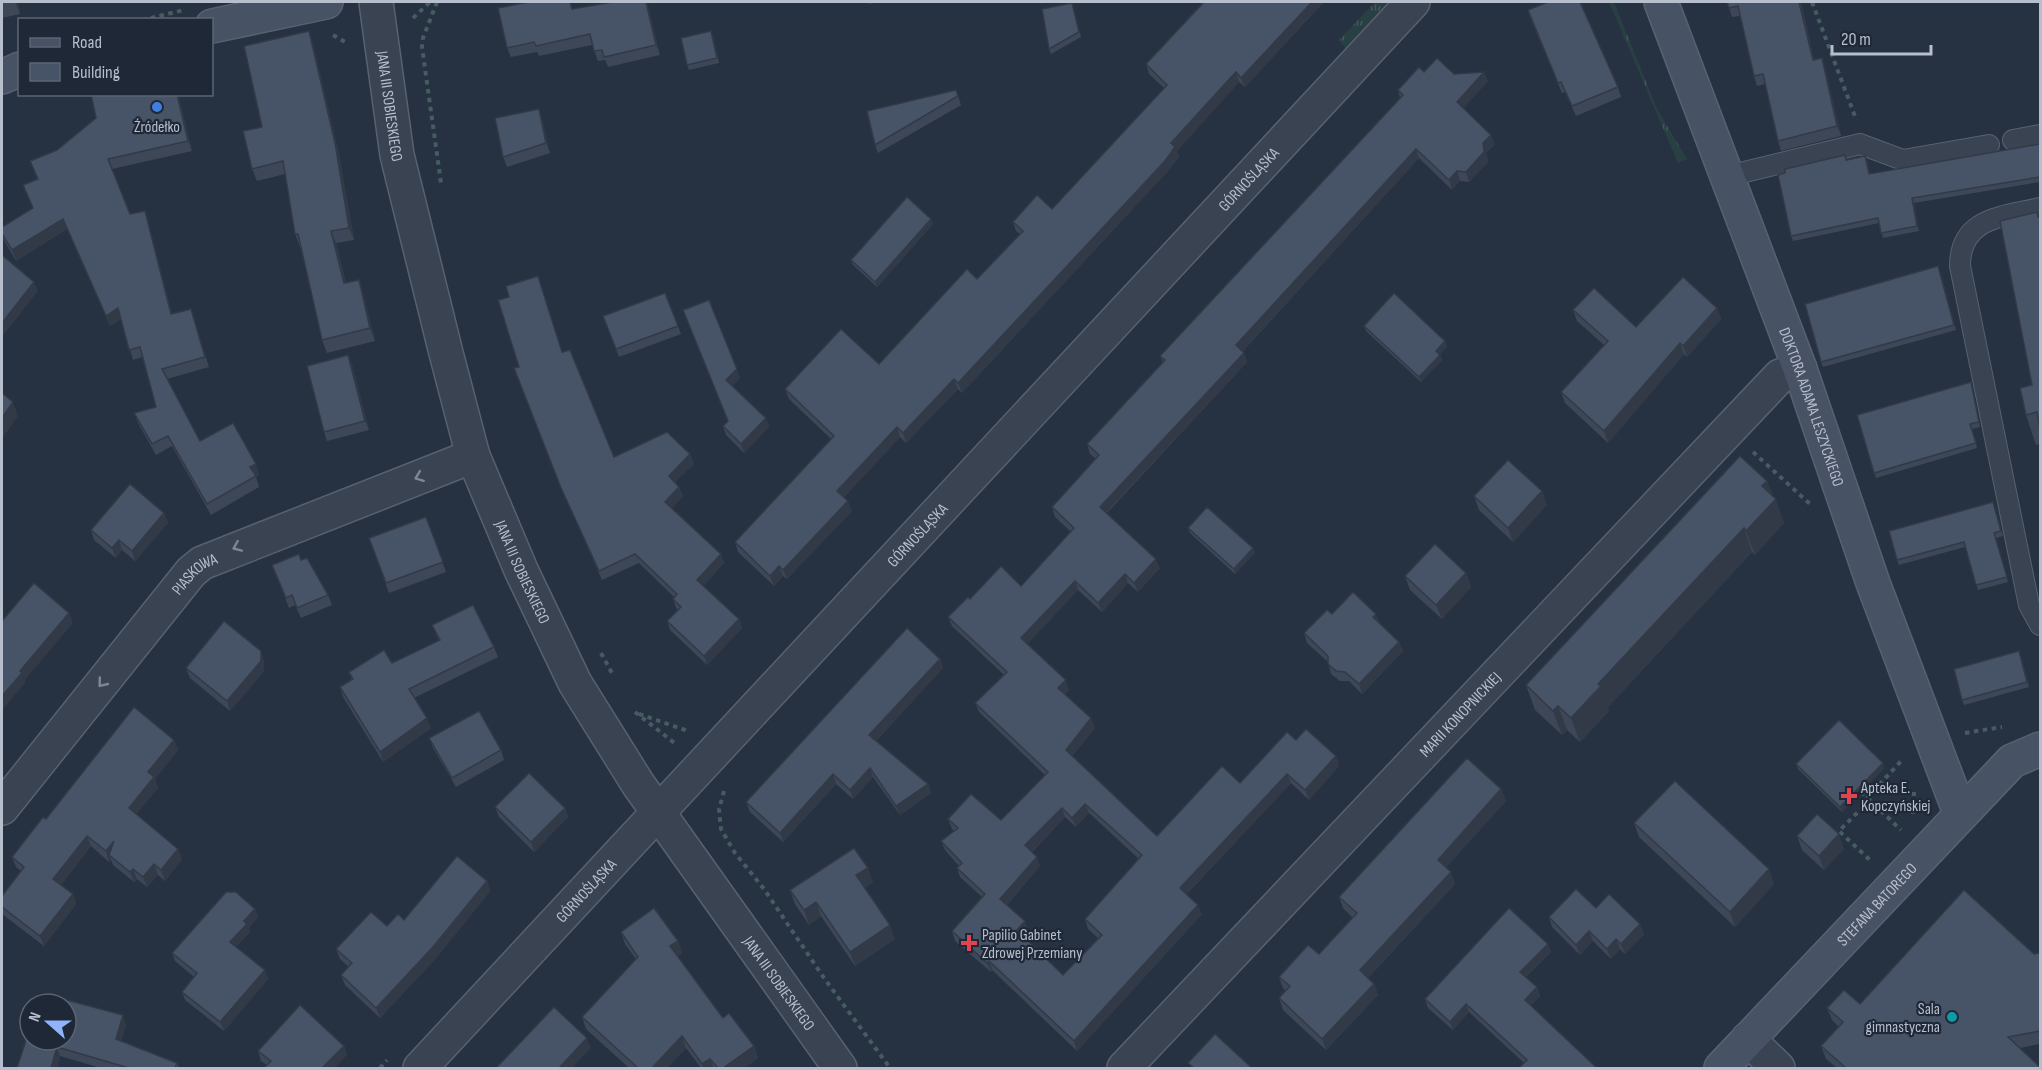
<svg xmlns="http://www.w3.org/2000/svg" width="2042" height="1070" font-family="'Sofia Sans Condensed',sans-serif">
<defs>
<pattern id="grass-tufts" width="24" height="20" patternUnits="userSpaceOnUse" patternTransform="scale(1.5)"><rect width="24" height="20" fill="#283f43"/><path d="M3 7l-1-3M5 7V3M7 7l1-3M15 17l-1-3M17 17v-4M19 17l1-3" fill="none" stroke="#45595d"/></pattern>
</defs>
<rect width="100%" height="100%" fill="#263142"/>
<!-- grass -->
<g fill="url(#grass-tufts)">
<polygon points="1375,2 1392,2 1347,50 1339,40"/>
<polygon points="1609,2 1614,2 1657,109 1687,159 1678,163"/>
</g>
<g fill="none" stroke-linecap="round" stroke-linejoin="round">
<!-- lane casing -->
<g stroke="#58616f" stroke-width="22">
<g id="lane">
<polyline points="2013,140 2040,135"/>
<polyline points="1728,176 1860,144 1903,160 1989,145"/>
<path d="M2040,208C2003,217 1960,217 1960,266L2029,605L2040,625"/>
</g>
</g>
<!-- street casing -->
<g stroke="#58616f" stroke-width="36">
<g id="street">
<path id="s1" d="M376,2L397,155L446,353L473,456L521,570L575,683L638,784L840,1068"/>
<path id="s2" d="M2,808L191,572L202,563L473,456"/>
<polyline points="1748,1039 1778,1068"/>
<path id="s3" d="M420,1068L1413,2"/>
<path id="s4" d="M1124,1068L1780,376L1800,369"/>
</g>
</g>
<!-- secondary casing -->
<g stroke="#58616f" stroke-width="36">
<g id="secondary">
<path id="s5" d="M1661,2L1800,369L1873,583L1960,813"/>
<polyline points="212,26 326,2"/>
<polyline points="2,77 20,69"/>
<path id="s6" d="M1721,1068L2012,761L2040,749"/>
</g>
</g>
<!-- path -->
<g stroke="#465c60" stroke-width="4" stroke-dasharray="4.5 4.5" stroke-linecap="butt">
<polyline points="437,2 423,38 422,47 441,183"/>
<polyline points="1812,2 1856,119"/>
<polyline points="413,18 430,2"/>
<polyline points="142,20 184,10"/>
<polyline points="333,35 347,43"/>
<polyline points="1753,452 1810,504"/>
<polyline points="601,653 613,675"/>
<polyline points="635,712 677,745"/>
<polyline points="639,714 688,731"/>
<polyline points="1965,733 2002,727"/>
<polyline points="724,791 719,809 720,820 721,829 735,853 764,889 824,978 890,1068"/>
<polyline points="1861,792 1901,830"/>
<polyline points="1867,798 1903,759"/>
<polyline points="1870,800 1839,831 1872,862"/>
<polyline points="1913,814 1914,792"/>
<polyline points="380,1068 387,1060"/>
</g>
<!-- lane -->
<use href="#lane" stroke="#3a4352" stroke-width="20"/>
<!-- street -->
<use href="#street" stroke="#3a4352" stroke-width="33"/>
<!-- secondary -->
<use href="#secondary" stroke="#485265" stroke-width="33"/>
</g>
<!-- wall -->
<g fill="#3d4758" fill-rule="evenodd">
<polygon points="2,2 18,2 20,14 2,18"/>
<polygon points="647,2 660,55 608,67 605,60 598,61 592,45 539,56 537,52 511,57 507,48 573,9"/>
<polygon points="868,2 881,2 869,4"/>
<polygon points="1200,2 1324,2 1245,87 1239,82 1177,151 1179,157 1168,171 962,393 958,389 906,443 900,437 844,497 852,511 787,579 783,576 774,586 738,552 735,542 831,439 789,399 785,389 879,364 977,279 1020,234 1016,231 1013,222 1052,209 1164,88 1149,74 1146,64 1202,3"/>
<polygon points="1727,2 1801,2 1814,60 1825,68 1841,136 1781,151 1778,141 1765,84 1757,86 1754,76 1740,16 1732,17"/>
<polygon points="1072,3 1081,37 1051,54 1049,49"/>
<polygon points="1531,20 1618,87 1621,97 1576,116 1565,92 1562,93"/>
<polygon points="309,31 313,44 339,155 354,240 336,243 346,283 359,280 363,293 375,341 327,353 322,340 301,247 300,247 295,234 285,174 257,181 252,169 262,127"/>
<polygon points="713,36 719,63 689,70 687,65"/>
<path d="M1424,72L1454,74L1488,81L1463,108L1495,144L1486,153L1488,162L1469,182L1460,181L1452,190L1419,158L1243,351L1247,362L1107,513L1160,568L1138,592L1128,583L1102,612L1078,590L1027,644L1069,690L1065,694L1091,718L1095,728L1072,756L1157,836L1240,783L1296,740L1336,756L1339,766L1309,800L1291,783L1187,894L1202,914L1077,1051L992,970L991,972L955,941L952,931L982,897L960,877L957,868L959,866L945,850L941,841L954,831L952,829L948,819L1001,820L1045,775L979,712L975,703L1004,675L952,626L948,617L970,599L1021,586L1071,532L1055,517L1052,507L1096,459L1090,454L1087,444L1163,363L1160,356L1400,98L1398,90ZM1089,813L1139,859L1085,919L1088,929L1098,938L1063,975L1023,936L1028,930L1007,905L1040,866L1032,852L1065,817L1076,827Z"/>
<polygon points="956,90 961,105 878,153 875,145"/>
<polygon points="178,94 192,151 112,169 130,214 145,211 148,221 172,314 191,309 209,367 167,379 200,441 259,474 256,477 259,487 211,515 172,446 156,455 138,423 134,413 156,407 142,357 133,360 121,319 110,326 67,229 16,261 2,237 2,227 33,208 23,185 37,179 30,161 57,150"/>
<polygon points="542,119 550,153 507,167 503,157"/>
<polygon points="2040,144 2040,182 1914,203 1919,231 1883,238 1879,223 1793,241 1791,236 1785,173 1846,160 1867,161 1870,174"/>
<polygon points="2040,217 2040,444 2036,445 2026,415 2032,385"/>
<polygon points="933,224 877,287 853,265 851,260"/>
<polygon points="1940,271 1956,330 1823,367 1821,362"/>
<polygon points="665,293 681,334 619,357 603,316"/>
<polygon points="1717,308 1721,319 1687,357 1684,354 1608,443 1565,403 1561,392 1604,345 1577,321 1573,310 1636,327"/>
<polygon points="687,319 740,378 732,386 766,418 769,427 744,453 726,435 723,426 728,421"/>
<polygon points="1364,326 1447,346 1440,354 1442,360 1421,382 1366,331"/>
<polygon points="563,352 614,457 690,454 694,464 675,482 679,487 683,496 672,508 721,554 724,563 703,586 739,619 742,628 707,665 670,630 667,621 678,610 676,608 673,599 674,597 639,563 602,580 565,497 514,368"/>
<polygon points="348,355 352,365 369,430 327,441 324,432"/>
<polygon points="1971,382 1980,427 1972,429 1977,448 1876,478 1857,415"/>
<polygon points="1767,481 1784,523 1755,555 1752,552 1608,707 1609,711 1580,742 1567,730 1562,735 1535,710 1526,685"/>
<polygon points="1542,491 1547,505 1513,542 1479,510 1474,496"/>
<polygon points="1993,502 2003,536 1996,538 2008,582 1978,590 1965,547 1899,565 1897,560"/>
<polygon points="164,513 168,523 135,561 122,550 116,558 94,540 91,530"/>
<polygon points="426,517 446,572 389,593 369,538"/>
<polygon points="1188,528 1253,548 1255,553 1235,574 1190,533"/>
<polygon points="301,560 328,595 332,605 301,618 295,605 289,608 272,565"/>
<polygon points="1466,573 1471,587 1442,619 1410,590 1405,576"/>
<polygon points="1332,614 1380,623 1399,642 1403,651 1362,694 1349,681 1340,681 1331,674 1328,662 1307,643 1304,633"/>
<polygon points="432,625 494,647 498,657 414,698 431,728 383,762 343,697 340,687 352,680 349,672 392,663 439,641"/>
<polygon points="2021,656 2029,687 1964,705 1962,700"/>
<polygon points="940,659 943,668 876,741 928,784 931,793 900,815 873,777 853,799 836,784 783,842 750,812 746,802"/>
<polygon points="264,661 264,671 230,711 190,678 186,668"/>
<polygon points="429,738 501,750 504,760 456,787 433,748"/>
<polygon points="174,740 178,750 155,779 158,788 136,814 178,849 182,859 165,881 158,875 147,887 137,879 134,882 113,865 111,860 109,862 91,846 61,885 73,894 76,904 44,946 2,914 2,896 21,871 16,867 12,857 46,819"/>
<polygon points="1796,764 1884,768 1842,812 1798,769"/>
<polygon points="1501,789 1506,801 1446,867 1455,884 1368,978 1374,984 1378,995 1326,1050 1283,1010 1279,998 1286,991 1283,988 1279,977 1319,954 1353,918 1343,908 1339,897"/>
<polygon points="495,807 565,808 568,817 534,852 499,817"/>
<polygon points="1634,823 1774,884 1735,927 1639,837"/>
<polygon points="1797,836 1844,849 1824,870 1802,850"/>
<polygon points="487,881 490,891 437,957 380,1018 345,985 341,975 349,967 340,959 336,949 404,920"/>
<polygon points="873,882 865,888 895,939 855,966 821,916 809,925 795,904 790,890"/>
<polygon points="1596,908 1640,924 1644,934 1625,954 1620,949 1611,959 1593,941 1580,955 1552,927 1549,917"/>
<polygon points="255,909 258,917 249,928 250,932 236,947 265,970 268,979 224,1031 185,1000 182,992 194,977 175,961 172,953"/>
<polygon points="621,932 678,941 682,953 678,956 723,1018 754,1046 758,1058 744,1068 701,1068 686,1048 667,1068 629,1068 586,1029 582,1017 636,959 625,944"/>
<polygon points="1548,944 1551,952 1526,977 1537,987 1540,996 1530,1006 1597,1068 1524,1063 1469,1012 1453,1030 1428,1008 1425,999"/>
<polygon points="2040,953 2040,1044 2020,1048 2040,1068 1837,1068 1826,1059 1821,1046 1839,1027 1832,1020 1827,1008 1860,1004"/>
<polygon points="126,1025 121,1041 177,1063 179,1068 101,1068 60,1056 57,1068 17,1068 30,1028"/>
<polygon points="344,1046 347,1055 267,1065 261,1061 258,1051"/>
</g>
<!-- shaded-wall -->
<g fill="#323a47">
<polygon points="15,2 18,2 20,14"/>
<polygon points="646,2 648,6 660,55 656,45"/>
<polygon points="1312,2 1324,2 1245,87 1241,78"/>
<polygon points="1799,2 1801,2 1816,70 1813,60"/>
<polygon points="309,31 313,44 339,155 354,240 349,228"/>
<polygon points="1822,58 1825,68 1841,136 1837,126"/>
<polygon points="1236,72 1239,82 1177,151 1179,157 1168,171 962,393 958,383"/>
<polygon points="1484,72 1488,81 1460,112 1457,102"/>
<polygon points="177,94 178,94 179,97 192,151 188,141"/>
<polygon points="539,109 542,119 550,153 546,143"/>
<polygon points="1491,135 1495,144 1486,153 1488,162 1469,182 1466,172 1483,143"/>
<polygon points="1416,149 1419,158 1239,355 1236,345"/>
<polygon points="1457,171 1460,181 1452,190 1449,180"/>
<polygon points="1912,198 1914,203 1919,231 1917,226"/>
<polygon points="145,211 148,221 174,324 171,314"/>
<polygon points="63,219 67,229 16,261 12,250"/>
<polygon points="931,219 933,224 877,287 875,282"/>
<polygon points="331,231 336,243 349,296 344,283"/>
<polygon points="359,280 363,293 375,341 370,328"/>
<polygon points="34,282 38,291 2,337 2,323"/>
<polygon points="118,308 122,319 110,326 106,316"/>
<polygon points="1717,308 1721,319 1687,357 1683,346"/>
<polygon points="1445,341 1447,346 1438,356 1436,351"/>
<polygon points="1680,343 1684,354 1608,443 1604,431"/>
<polygon points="1244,353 1247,362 1103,516 1100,507"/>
<polygon points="348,355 352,365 369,430 365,421"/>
<polygon points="1440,355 1442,360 1421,382 1419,377"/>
<polygon points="737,369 740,378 729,389 726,380"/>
<polygon points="954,379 958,389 906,443 903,433"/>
<polygon points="13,402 18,416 2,439 2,418"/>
<polygon points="766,418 769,427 744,453 741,444"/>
<polygon points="897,427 900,437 841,500 837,491"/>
<polygon points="690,454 694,464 672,485 669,476"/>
<polygon points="256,464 259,474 254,478 250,467"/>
<polygon points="1767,481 1774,500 1776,499 1784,523 1755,555 1746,531 1762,486"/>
<polygon points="679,487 683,496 669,511 665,502"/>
<polygon points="1542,491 1547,505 1513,542 1508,528"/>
<polygon points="848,501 852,511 787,579 783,570"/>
<polygon points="164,513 168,523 135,561 132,551"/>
<polygon points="1744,528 1752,552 1608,707 1609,711 1580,742 1571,718 1598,684"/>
<polygon points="119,540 122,550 116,558 112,548"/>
<polygon points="1253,548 1255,553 1235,574 1234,569"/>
<polygon points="721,554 724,563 700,589 697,580"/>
<polygon points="1156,559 1160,568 1138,592 1134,583"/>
<polygon points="779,566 783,576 774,586 770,576"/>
<polygon points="1466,573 1471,587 1442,619 1436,605"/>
<polygon points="1125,574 1128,583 1102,612 1098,603"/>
<polygon points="1075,581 1078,590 1024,648 1021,638"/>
<polygon points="69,613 73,623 25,680 25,683 2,710 2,696 20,671"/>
<polygon points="1376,614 1380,623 1373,617"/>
<polygon points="739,619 742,628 707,665 704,656"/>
<polygon points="1399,642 1403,651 1362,694 1359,684"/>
<polygon points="261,651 264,661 264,671 230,711 227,701"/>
<polygon points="940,659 943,668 872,745 869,735"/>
<polygon points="1066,680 1069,690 1061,697 1058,688"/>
<polygon points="1558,706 1567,730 1562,735 1553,711"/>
<polygon points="427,718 431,728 383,762 380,752"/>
<polygon points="1091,718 1095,728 1069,759 1066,750"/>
<polygon points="174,740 178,750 155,779 158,788 132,819 129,808 148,772"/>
<polygon points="1336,756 1339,766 1309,800 1305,790"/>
<polygon points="1883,763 1884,768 1842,812 1840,807"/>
<polygon points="870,768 873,777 853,799 850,790"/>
<polygon points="833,774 836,784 783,842 780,833"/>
<polygon points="1287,774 1291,783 1183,898 1180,888"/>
<polygon points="928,784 931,793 900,815 896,806"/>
<polygon points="1501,789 1506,801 1442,872 1438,860"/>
<polygon points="1085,804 1089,813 1076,827 1072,818"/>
<polygon points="565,808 568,817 534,852 531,842"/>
<polygon points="1062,808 1065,817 1028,855 1025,845"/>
<polygon points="1839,834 1844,849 1824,870 1819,856"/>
<polygon points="87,836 91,846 57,890 53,879"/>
<polygon points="114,841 109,855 111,860 109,862 106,851"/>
<polygon points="178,849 182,859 165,881 161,870"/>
<polygon points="1037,857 1040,866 1004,908 1000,899"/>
<polygon points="154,864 158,875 147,887 143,877"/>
<polygon points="868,868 873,882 862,890 856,875"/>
<polygon points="133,869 137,879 134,882 130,872"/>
<polygon points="1769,869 1774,884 1735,927 1730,912"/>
<polygon points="1451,872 1455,884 1364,982 1360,970"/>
<polygon points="487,881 490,891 437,957 380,1018 376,1008"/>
<polygon points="73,894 76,904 44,946 40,936"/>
<polygon points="816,902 821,916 809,925 804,910"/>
<polygon points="1198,905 1202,914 1077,1051 1074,1041"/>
<polygon points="255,909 258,917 249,928 250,932 233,950 230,942 244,921"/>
<polygon points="1025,921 1028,930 1020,939 1017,930"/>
<polygon points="1640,924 1644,934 1625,954 1621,944"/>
<polygon points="890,925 895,939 855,966 850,952"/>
<polygon points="1589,931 1593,941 1580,955 1576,945"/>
<polygon points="1616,939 1620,949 1611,959 1607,949"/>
<polygon points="678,941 682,953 675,959 670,946"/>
<polygon points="1548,944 1551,952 1523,980 1520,972"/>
<polygon points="989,961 992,970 991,972 987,963"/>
<polygon points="265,970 268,979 224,1031 220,1022"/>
<polygon points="1374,984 1378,995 1326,1050 1322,1039"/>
<polygon points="1537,987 1540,996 1528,1009 1525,1000"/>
<polygon points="1466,1004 1469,1012 1453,1030 1450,1022"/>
<polygon points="123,1015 126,1025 119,1048 116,1039"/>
<polygon points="682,1036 686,1048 667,1068 652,1068"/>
<polygon points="587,1038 591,1048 572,1068 559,1068"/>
<polygon points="344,1046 347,1055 335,1068 322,1068"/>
<polygon points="754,1046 758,1058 744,1068 723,1068"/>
<polygon points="57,1047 60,1056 57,1068 51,1068"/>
<polygon points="710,1059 714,1068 704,1068 702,1064"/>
</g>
<!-- building -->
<g fill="#475366" stroke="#323a47" stroke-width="1.5" fill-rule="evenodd">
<polygon points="529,2 570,2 572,9 613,2 646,2 656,45 604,57 602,50 594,51 590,34 536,46 534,42 507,48 498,8"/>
<polygon points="1204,2 1312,2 1241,78 1236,72 1171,143 1175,147 1165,161 958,383 954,379 903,433 897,427 837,491 848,501 783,570 779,566 770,576 735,542 834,436 785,389 841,329 879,364 967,269 977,279 1023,231 1013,222 1037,195 1052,209 1167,85 1146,64"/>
<polygon points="1548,2 1580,2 1618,87 1572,106 1561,82 1558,83 1528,10"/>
<polygon points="1727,2 1799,2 1813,60 1822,58 1837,126 1778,141 1763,74 1754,76 1738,6 1729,8"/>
<polygon points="1072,3 1079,32 1049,49 1042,9"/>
<polygon points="309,31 335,143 349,228 331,231 344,283 359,280 370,328 322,340 298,234 295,234 283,161 252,169 243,131 262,127 244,46"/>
<polygon points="711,31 717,58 687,65 681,38"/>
<path d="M1437,58L1454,74L1484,72L1457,102L1491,135L1483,143L1484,152L1466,172L1457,171L1449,180L1416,149L1236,345L1244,353L1100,507L1156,559L1134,583L1125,574L1098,603L1075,581L1021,638L1066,680L1058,688L1091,718L1066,750L1157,836L1222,766L1240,783L1287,732L1296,740L1306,729L1336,756L1305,790L1287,774L1180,888L1198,905L1074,1041L989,961L987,963L952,931L985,894L957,868L962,863L941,841L958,828L948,819L971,794L1001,820L1048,772L975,703L1007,672L948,617L968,597L970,599L1001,566L1021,586L1074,528L1052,507L1099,455L1087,444L1165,360L1160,356L1403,95L1398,90L1419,67L1424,72ZM1085,804L1142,855L1085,919L1102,935L1063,975L1017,930L1025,921L1000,899L1037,857L1025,845L1062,808L1072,818Z"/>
<polygon points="956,90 958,96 875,145 867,111"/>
<polygon points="91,94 177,94 188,141 108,159 130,214 145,211 171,314 191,309 205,357 162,369 200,441 233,423 256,464 250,467 256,476 207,504 168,436 152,444 134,413 156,407 140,347 129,350 118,308 106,316 63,219 12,250 2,234 2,227 33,208 23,185 38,179 30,161 57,150 96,118"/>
<polygon points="539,109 546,143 503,157 495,118"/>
<polygon points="2040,144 2040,177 1912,198 1917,226 1881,233 1878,218 1791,236 1778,175 1785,173 1785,169 1845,155 1846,160 1865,156 1869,174"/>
<polygon points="907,197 931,219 875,282 851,260"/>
<polygon points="2037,212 2038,217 2040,217 2040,429 2037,412 2026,415 2020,388 2032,385 2000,221"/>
<polygon points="2,255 34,282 2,323"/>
<polygon points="1938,266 1954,325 1821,362 1805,304"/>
<polygon points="538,276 562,352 570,350 614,457 667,432 690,454 669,476 679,487 665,502 721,554 697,580 739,619 704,656 667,621 681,607 673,599 677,594 635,554 599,571 561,488 514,368 519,367 498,300 509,297 506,286"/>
<polygon points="1683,277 1717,308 1683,346 1680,343 1604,431 1561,392 1608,341 1573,310 1594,288 1636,327"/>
<polygon points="665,293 678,326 616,349 603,316"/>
<polygon points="1394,293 1445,341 1436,351 1440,355 1419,377 1364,326"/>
<polygon points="709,300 737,369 726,380 766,418 741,444 723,426 728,421 683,310"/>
<polygon points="348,355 365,421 324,432 307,366"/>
<polygon points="1971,382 1979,422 1970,424 1976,443 1874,473 1857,415"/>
<polygon points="2,393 13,402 2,418"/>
<polygon points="1740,456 1767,481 1762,486 1776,499 1746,531 1744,528 1598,684 1601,686 1571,718 1558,706 1553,711 1526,685"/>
<polygon points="1508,460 1542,491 1508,528 1474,496"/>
<polygon points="130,484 164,513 132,551 119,540 112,548 91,530"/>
<polygon points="1993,502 2001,531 1994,533 2007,577 1976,585 1964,542 1897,560 1889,531"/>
<polygon points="1207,507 1253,548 1234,569 1188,528"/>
<polygon points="426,517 443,562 386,583 369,538"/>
<polygon points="1435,544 1466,573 1436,605 1405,576"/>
<polygon points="299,554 301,560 307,558 328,595 297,608 292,595 286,598 272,565"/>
<polygon points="34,583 69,613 20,671 22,673 2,696 2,621"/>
<polygon points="1353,592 1376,614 1373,617 1399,642 1359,684 1345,672 1336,671 1328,664 1328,656 1304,633 1327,610 1332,614"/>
<polygon points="473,605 494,647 409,689 427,718 380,752 340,687 353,679 349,672 384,650 392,663 440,640 432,625"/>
<polygon points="224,621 261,651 261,661 227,701 186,668"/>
<polygon points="907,628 940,659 869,735 928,784 896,806 870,768 850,790 833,774 780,833 746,802"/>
<polygon points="2019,651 2027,682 1962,700 1954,669"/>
<polygon points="134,707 174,740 148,772 154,777 129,808 178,849 161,870 154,864 143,877 133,869 130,872 109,855 114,841 106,851 87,836 53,879 73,894 40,936 2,907 2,896 24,867 12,857 43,817 46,819"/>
<polygon points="479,711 501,750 452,778 429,738"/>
<polygon points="1839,720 1883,763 1840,807 1796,764"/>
<polygon points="1467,758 1501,789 1438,860 1451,872 1360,970 1374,984 1322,1039 1279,998 1290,986 1279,977 1308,945 1319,954 1357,913 1339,897"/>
<polygon points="529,773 565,808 531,842 495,807"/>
<polygon points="1675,781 1769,869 1730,912 1634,823"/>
<polygon points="1817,814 1839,834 1819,856 1797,836"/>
<polygon points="854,848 868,868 856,875 890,925 850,952 816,902 804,910 790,890"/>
<polygon points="457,856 487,881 433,947 376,1008 341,975 352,963 336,949 371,912 387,926 398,914 404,920"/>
<polygon points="1576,889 1596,908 1609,894 1640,924 1621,944 1616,939 1607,949 1589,931 1576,945 1549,917"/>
<polygon points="1964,890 2034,954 2040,953 2040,1031 2008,1037 2040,1067 2040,1068 1846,1068 1821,1046 1843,1022 1827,1008 1844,990 1860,1004"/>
<polygon points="226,892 236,892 255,909 244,921 247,924 230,942 265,970 220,1022 182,992 197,973 172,953"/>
<polygon points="654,908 678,941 670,946 723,1018 729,1013 754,1046 723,1068 718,1068 710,1059 702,1064 682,1036 652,1068 638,1068 582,1017 638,957 621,932"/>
<polygon points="1509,908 1548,944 1520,972 1537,987 1525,1000 1597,1068 1519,1068 1527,1060 1466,1004 1450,1022 1425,999"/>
<polygon points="63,999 123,1015 116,1039 177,1063 175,1068 129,1068 57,1047 51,1068 17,1068 30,1028 30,1040 66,1040 66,1004 62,1004"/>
<polygon points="300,1005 344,1046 322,1068 264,1068 271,1061 258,1051"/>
<polygon points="554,1007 587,1038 559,1068 496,1068"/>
<polygon points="1215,1034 1252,1068 1194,1068 1188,1063"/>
</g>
<!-- one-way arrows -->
<defs><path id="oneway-chevron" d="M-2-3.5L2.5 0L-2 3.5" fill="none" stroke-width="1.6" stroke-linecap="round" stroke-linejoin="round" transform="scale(1.5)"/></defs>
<g stroke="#7f8795">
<use href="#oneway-chevron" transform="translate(419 477) rotate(159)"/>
<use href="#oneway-chevron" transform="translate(237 547) rotate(157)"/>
<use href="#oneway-chevron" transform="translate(102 683) rotate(129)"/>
</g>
<!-- markers -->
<circle fill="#3f7fe0" stroke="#1f2837" stroke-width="2" cx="157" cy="107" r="6"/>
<g fill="#e0444e" stroke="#1f2837" stroke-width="2">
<path d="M1846 787h6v6h6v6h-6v6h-6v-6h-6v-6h6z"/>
<path d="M966 934h6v6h6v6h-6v6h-6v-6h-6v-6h6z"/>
</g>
<circle fill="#0f9aa8" stroke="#1f2837" stroke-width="2" cx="1952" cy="1017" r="6"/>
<g text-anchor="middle" stroke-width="4.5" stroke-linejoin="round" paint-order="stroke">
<!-- street labels -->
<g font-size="16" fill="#b7becc" stroke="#1f2837">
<text dy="6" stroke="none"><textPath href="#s1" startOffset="105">JANA III SOBIESKIEGO</textPath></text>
<text dy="6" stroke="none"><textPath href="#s3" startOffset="1215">GÓRNOŚLĄSKA</textPath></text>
<text dy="6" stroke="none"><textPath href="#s5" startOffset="432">DOKTORA ADAMA LESZYCKIEGO</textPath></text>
<text dy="6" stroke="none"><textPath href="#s3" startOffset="729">GÓRNOŚLĄSKA</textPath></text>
<text dy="6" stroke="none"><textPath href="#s1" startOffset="591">JANA III SOBIESKIEGO</textPath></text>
<text dy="6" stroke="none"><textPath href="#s2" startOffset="304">PIASKOWA</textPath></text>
<text dy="6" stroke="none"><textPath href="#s4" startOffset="488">MARII KONOPNICKIEJ</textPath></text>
<text dy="6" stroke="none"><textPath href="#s3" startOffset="243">GÓRNOŚLĄSKA</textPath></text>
<text dy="6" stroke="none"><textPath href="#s6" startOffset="226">STEFANA BATOREGO</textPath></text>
<text dy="6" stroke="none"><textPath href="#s1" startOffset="1077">JANA III SOBIESKIEGO</textPath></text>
</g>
<!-- poi labels -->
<g font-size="16" fill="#b7becc" stroke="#1f2837" text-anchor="start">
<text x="157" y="132" text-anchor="middle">Źródełko</text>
<text x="1861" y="793">Apteka E.<tspan x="1861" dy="18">Kopczyńskiej</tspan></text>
<text x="982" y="940">Papilio Gabinet<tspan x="982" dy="18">Zdrowej Przemiany</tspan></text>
<text x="1940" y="1014" text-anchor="end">Sala<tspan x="1940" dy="18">gimnastyczna</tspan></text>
</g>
</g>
<!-- border -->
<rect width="2042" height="1070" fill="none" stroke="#b7becc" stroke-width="6"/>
<!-- legend -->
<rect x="18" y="18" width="195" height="78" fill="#1f2837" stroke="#5c6473" stroke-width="1.5"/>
<rect x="30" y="38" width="30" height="9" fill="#485265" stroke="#5c6473" stroke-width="1.5"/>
<text x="72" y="48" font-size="18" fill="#b7becc">Road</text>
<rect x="30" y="63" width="30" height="18" fill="#475366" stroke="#5c6473" stroke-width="1.5"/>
<text x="72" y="78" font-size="18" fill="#b7becc">Building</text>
<!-- north arrow -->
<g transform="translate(48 1022) rotate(291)"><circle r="28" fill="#1f2837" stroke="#5c6473" stroke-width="1.5"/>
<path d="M0-4.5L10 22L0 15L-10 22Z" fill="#8fb4f9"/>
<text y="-9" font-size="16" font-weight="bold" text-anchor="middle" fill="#b7becc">N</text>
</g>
<!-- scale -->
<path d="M1832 45v9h99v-9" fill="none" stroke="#b7becc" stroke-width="3"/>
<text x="1841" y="45" font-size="18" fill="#b7becc" stroke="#1f2837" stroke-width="4.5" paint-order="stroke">20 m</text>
</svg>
